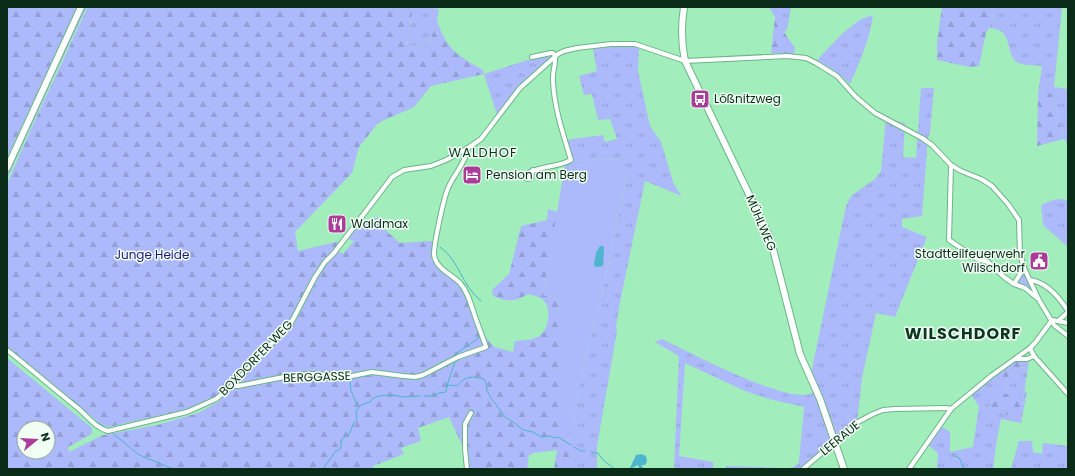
<svg xmlns="http://www.w3.org/2000/svg" width="1075" height="476" font-family="Poppins,sans-serif">
<defs>
<pattern id="grass-tufts" width="24" height="20" patternUnits="userSpaceOnUse"><rect width="24" height="20" fill="#acb9fa"/><path d="M3 7l-1-3M5 7V3M7 7l1-3M15 17l-1-3M17 17v-4M19 17l1-3" fill="none" stroke="#939fd6"/></pattern>
<pattern id="forest-firs" width="22" height="20" patternUnits="userSpaceOnUse"><rect width="22" height="20" fill="#acb9fa"/><path d="M5 1l3.5 6h-7zM16 11l3.5 6h-7z" fill="#939fd6"/></pattern>
</defs>
<rect width="100%" height="100%" fill="#a1edbc"/>
<!-- grass -->
<g fill="url(#grass-tufts)">
<polygon points="85,7 87,7 53,78 51,80"/>
<polygon points="413,7 425,7 439,9 437,20 435,20 430,44 423,47 407,45"/>
<polygon points="769,7 791,7 787,30 784,32"/>
<path d="M995,7H1062L1054,87L1068,89V145L1064,139L1052,94H1038L1042,66C1035,65 1023,66 1017,62C1004,54 1015,29 989,28L993,22Z"/>
<path d="M873,15C869,42 861,59 850,84L838,73L817,60L843,33L861,19Z"/>
<polygon points="614,46 639,47 638,71 650,126 661,142 674,185 682,196 645,181 619,307 616,327 617,331 597,446 597,469 568,469 572,459 575,415 580,383 592,328 601,299 627,174 623,172 623,158 573,161 566,140 603,135 605,142 617,139 610,119 598,120 592,94 584,95 579,76 597,71 593,49"/>
<polygon points="551,54 551,57 497,115 484,74 534,58"/>
<polygon points="49,82 51,83 7,179 7,174"/>
<path d="M921,88H934L930,133L928,137L922,216L902,219V227L927,237L895,317L876,313L862,378L857,422L800,469H726V466L784,468C791,468 796,468 799,462L804,407L769,399L745,391L685,363L679,456L713,462V469H674L679,356L655,342L662,339C687,351 790,406 812,393V390L809,383L846,206L851,196L875,179L881,171L886,117L896,121L905,123L903,157L916,158Z"/>
<polygon points="1063,199 1068,202 1068,247 1043,225 1041,205 1053,200"/>
<polygon points="1023,274 1025,274 1032,292 1018,282"/>
<polygon points="1025,367 1026,369 1022,396 1005,394 1008,376 1017,368"/>
<polygon points="994,377 998,382 994,402 990,401 989,412 1002,407 1017,417 1021,411 1025,391 1027,392 1021,423 1001,419 997,439 993,469 937,469 938,453 928,445 941,426 950,432 950,452 973,447 979,406 971,395"/>
<polygon points="1019,441 1032,441 1033,452 1042,454 1043,443 1068,446 1068,469 1011,469"/>
</g>
<!-- forest -->
<g fill="url(#forest-firs)" fill-rule="evenodd">
<polygon points="7,7 77,7 7,158"/>
<path d="M88,7H413L407,45L423,47L430,44L435,19L437,20C446,49 458,56 483,70L484,74L431,86L414,107L378,123L359,147L352,173L295,232L298,251L340,241L313,275L298,308L289,321L230,386L216,397L193,408L109,427L102,425L7,348V184L36,118Z"/>
<polygon points="942,7 995,7 993,22 986,33 979,66 969,67 937,60 937,43"/>
<polygon points="775,17 784,32 795,48 794,55 771,53"/>
<polygon points="1038,94 1052,94 1064,139 1037,146"/>
<polygon points="1068,103 1068,125 1067,123 1063,122 1063,109"/>
<path d="M548,209L558,212L543,295L559,298L556,322L563,335V439L574,440L572,459L568,469H554L557,450L534,453L529,455L527,469H468L464,449L449,417L418,428L421,441L401,448L404,454L373,466L374,469H7V358L92,428V434L68,447L69,452L103,435L157,425L198,413L218,402L294,324L317,278L327,263L338,251L343,254L354,241L348,239L360,223L380,217L382,227L400,243L432,241L437,243L435,254L437,261L441,266L460,283L483,334L494,347L513,352L515,341C523,340 532,341 539,336C545,332 547,326 548,320C550,303 544,297 528,294C516,302 507,302 493,296L492,290L509,274L521,226L547,220ZM24,428H48V452H24Z"/>
<path d="M1015,360H1029L1021,414L1017,417L1006,415V410L1002,407L999,408L995,413L989,412L990,401L994,402L998,382L994,378ZM1025,367L1026,369L1022,395L1005,394L1008,376L1017,368Z"/>
</g>
<!-- garden -->
<polygon fill="#acb9fa" points="624,158 623,172 627,173 601,299 592,328 580,383 575,415 574,440 563,439 558,430 563,335 556,322 559,298 543,295 565,165 573,161"/>
<!-- water -->
<g fill="#4db5cd">
<polygon points="600,246 603,246 604,248 603,266 596,267 594,265 596,253"/>
<polygon points="641,454 646,456 647,462 645,465 641,465 644,469 638,469 639,468 638,465 632,468 630,468 636,455"/>
</g>
<g fill="none" stroke-linecap="round" stroke-linejoin="round">
<!-- stream -->
<g stroke="#4db5cd" stroke-width="1">
<path d="M440,247C460,261 461,285 481,301"/>
<polyline points="456,355 457,353 480,337"/>
<polyline points="350,380 351,391 357,404"/>
<path d="M447,386C449,377 453,370 455,361"/>
<path d="M424,396H433L439,393L446,392L447,386L449,385L457,386C465,376 472,376 484,379L486,383L487,391L491,398L506,418L512,421L523,430L533,432L541,437L550,436L555,438L558,437L571,445"/>
<polyline points="73,400 95,421 108,429"/>
<path d="M113,434C122,440 129,447 138,454C146,459 151,459 159,463C164,465 168,467 173,469"/>
<polyline points="574,447 581,451 585,451"/>
<polyline points="591,452 598,453 603,460 615,469"/>
<polyline points="953,454 960,459 964,469"/>
<polyline points="323,469 335,452 340,449 341,447 341,440 350,433 353,424 357,420 356,411 361,405 370,402 372,399 378,396 392,395 404,397 420,396"/>
</g>
<!-- street casing -->
<g stroke="#6ab586" stroke-width="6">
<g id="street">
<polyline points="532,57 551,53 553,53 555,56"/>
<polyline points="951,165 949,240 977,259 988,262 1004,277 1014,284 1025,288 1037,298"/>
<path d="M533,170L531,178L528,179L526,178L528,173C543,165 556,168 571,160C563,134 554,107 553,81C552,72 556,65 555,56"/>
<path d="M1030,280C1047,282 1059,297 1068,311"/>
<polyline points="1014,284 1024,268"/>
<polyline points="1052,320 1068,323"/>
<polyline points="1058,321 1068,312"/>
<polyline points="1030,348 1034,356 1068,394"/>
<path d="M7,350C31,369 55,390 79,409C88,417 96,428 108,431L187,412L216,399L232,386L291,323L315,277L325,262L334,253L392,177L404,170L431,166L446,160L468,148L481,139L520,88L558,54L564,51L577,48L611,44H635L685,61L787,56L806,58L816,63L837,76L856,97L875,113L922,138L932,145L951,165L961,171L981,179L992,186L1008,204L1019,220L1020,254L1024,268L1039,300L1054,325L1068,336"/>
<polyline points="1015,359 1027,359 1034,356"/>
<path d="M232,386H238L289,376L309,374L352,376L372,372L403,376L415,377L423,375L458,357L486,347C483,338 480,330 477,322C472,309 469,293 460,283C451,274 435,268 434,254C434,244 444,195 449,186C455,173 466,162 468,148"/>
<polyline points="467,469 465,449 465,424 471,413"/>
<polyline points="803,469 858,422 873,414 883,410 895,409 946,408 951,409"/>
<polyline points="909,469 951,409 991,376 1030,348 1035,343 1052,320"/>
</g>
</g>
<!-- secondary casing -->
<g stroke="#6ab586" stroke-width="8">
<g id="secondary">
<path d="M684,7C681,26 681,42 685,61L768,234L773,249L800,354L820,399L844,469"/>
<polyline points="7,168 81,7"/>
</g>
</g>
<!-- street -->
<use href="#street" stroke="#fff" stroke-width="4"/>
<!-- secondary -->
<use href="#secondary" stroke="#fff" stroke-width="6"/>
</g>
<!-- icons -->
<defs>
<g id="bus-square" transform="scale(1)"><rect x="-9" y="-9" width="18" height="18" rx="4" fill="#ac3c99" stroke="#f0fef4"/><path d="M-5-6H5V4H4V6H2V4H-2V6H-4V4H-5ZM-3.5-4V0h7V-4ZM-3.5 1.2v1.5H-2V1.2ZM2 1.2v1.5H3.5V1.2Z" fill="#fff"/></g>
<g id="hotel-square" transform="scale(1)"><rect x="-9" y="-9" width="18" height="18" rx="4" fill="#ac3c99" stroke="#f0fef4"/><path d="M-6-4.5h1.5V1H6V5H4.5V3h-9V5H-6ZM-4 0a1.8 1.8 0 1 1 3.6 0ZM.5 0V-2.5h3Q6-2.5 6 0Z" fill="#fff"/></g>
<g id="restaurant-square" transform="scale(1)"><rect x="-9" y="-9" width="18" height="18" rx="4" fill="#ac3c99" stroke="#f0fef4"/><path d="M-5-6h1v4h1v-4h1v4h1v-4h1v5L-1.5 .5V6h-2V.5L-5-1ZM5-6V6H3V1.5H1.5Q1.5-4 5-6Z" fill="#fff"/></g>
<g id="civic-square" transform="scale(1)"><rect x="-9" y="-9" width="18" height="18" rx="4" fill="#ac3c99" stroke="#f0fef4"/><path d="M-.6-6.5H3V-4.5H.6V-3L4-1V1h2V6H-6V1h2V-1L-.6-3ZM-1.2 2.5V6h2.4V2.5Z" fill="#fff"/></g>
</defs>
<g fill-rule="evenodd">
<use href="#bus-square" x="700" y="99"/>
<use href="#hotel-square" x="472" y="175"/>
<use href="#restaurant-square" x="337" y="224"/>
<use href="#civic-square" x="1039" y="261"/>
</g>
<g text-anchor="middle" stroke-width="3" stroke-linejoin="round" paint-order="stroke">
<!-- poi labels -->
<g font-size="12" fill="#0b2b19" stroke="#f0fef4" text-anchor="start">
<text x="714" y="103">Lößnitzweg</text>
<text x="486" y="179">Pension am Berg</text>
<text x="351" y="228">Waldmax</text>
<text x="1025" y="258" text-anchor="end">Stadtteilfeuerwehr<tspan x="1025" dy="14">Wilschdorf</tspan></text>
</g>
<!-- street labels -->
<g font-size="12" fill="#0b2b19" stroke="#f0fef4">
<text transform="translate(761 223) rotate(67)" y="4">MÜHLWEG</text>
<text transform="translate(256 358) rotate(-46)" y="4">BOXDORFER WEG</text>
<text transform="translate(317 377) rotate(-2)" y="4">BERGGASSE</text>
<text transform="translate(840 438) rotate(-39)" y="4">LEERAUE</text>
</g>
<!-- park labels -->
<g font-size="12" fill="#1f1479" stroke="#f0fef4">
<text x="152" y="259">Junge Heide</text>
</g>
<!-- neighbourhood labels -->
<g font-size="13" letter-spacing="1" fill="#0d3620" stroke="#f0fef4">
<text x="483" y="157">WALDHOF</text>
</g>
<!-- district labels -->
<g font-size="16" font-weight="bold" letter-spacing="1" fill="#0d3620" stroke="#f0fef4">
<text x="963" y="339">WILSCHDORF</text>
</g>
</g>
<!-- border -->
<rect width="1075" height="476" fill="none" stroke="#0b2b19" stroke-width="16"/>
<!-- north arrow -->
<g transform="translate(36 440) rotate(72)"><circle r="19" fill="#f0fef4" stroke="#94aa9c"/>
<path d="M0-3L7 15L0 10L-7 15Z" fill="#ac3c99"/>
<text y="-6" font-size="11" font-weight="bold" text-anchor="middle" fill="#0b2b19">N</text>
</g>
</svg>
